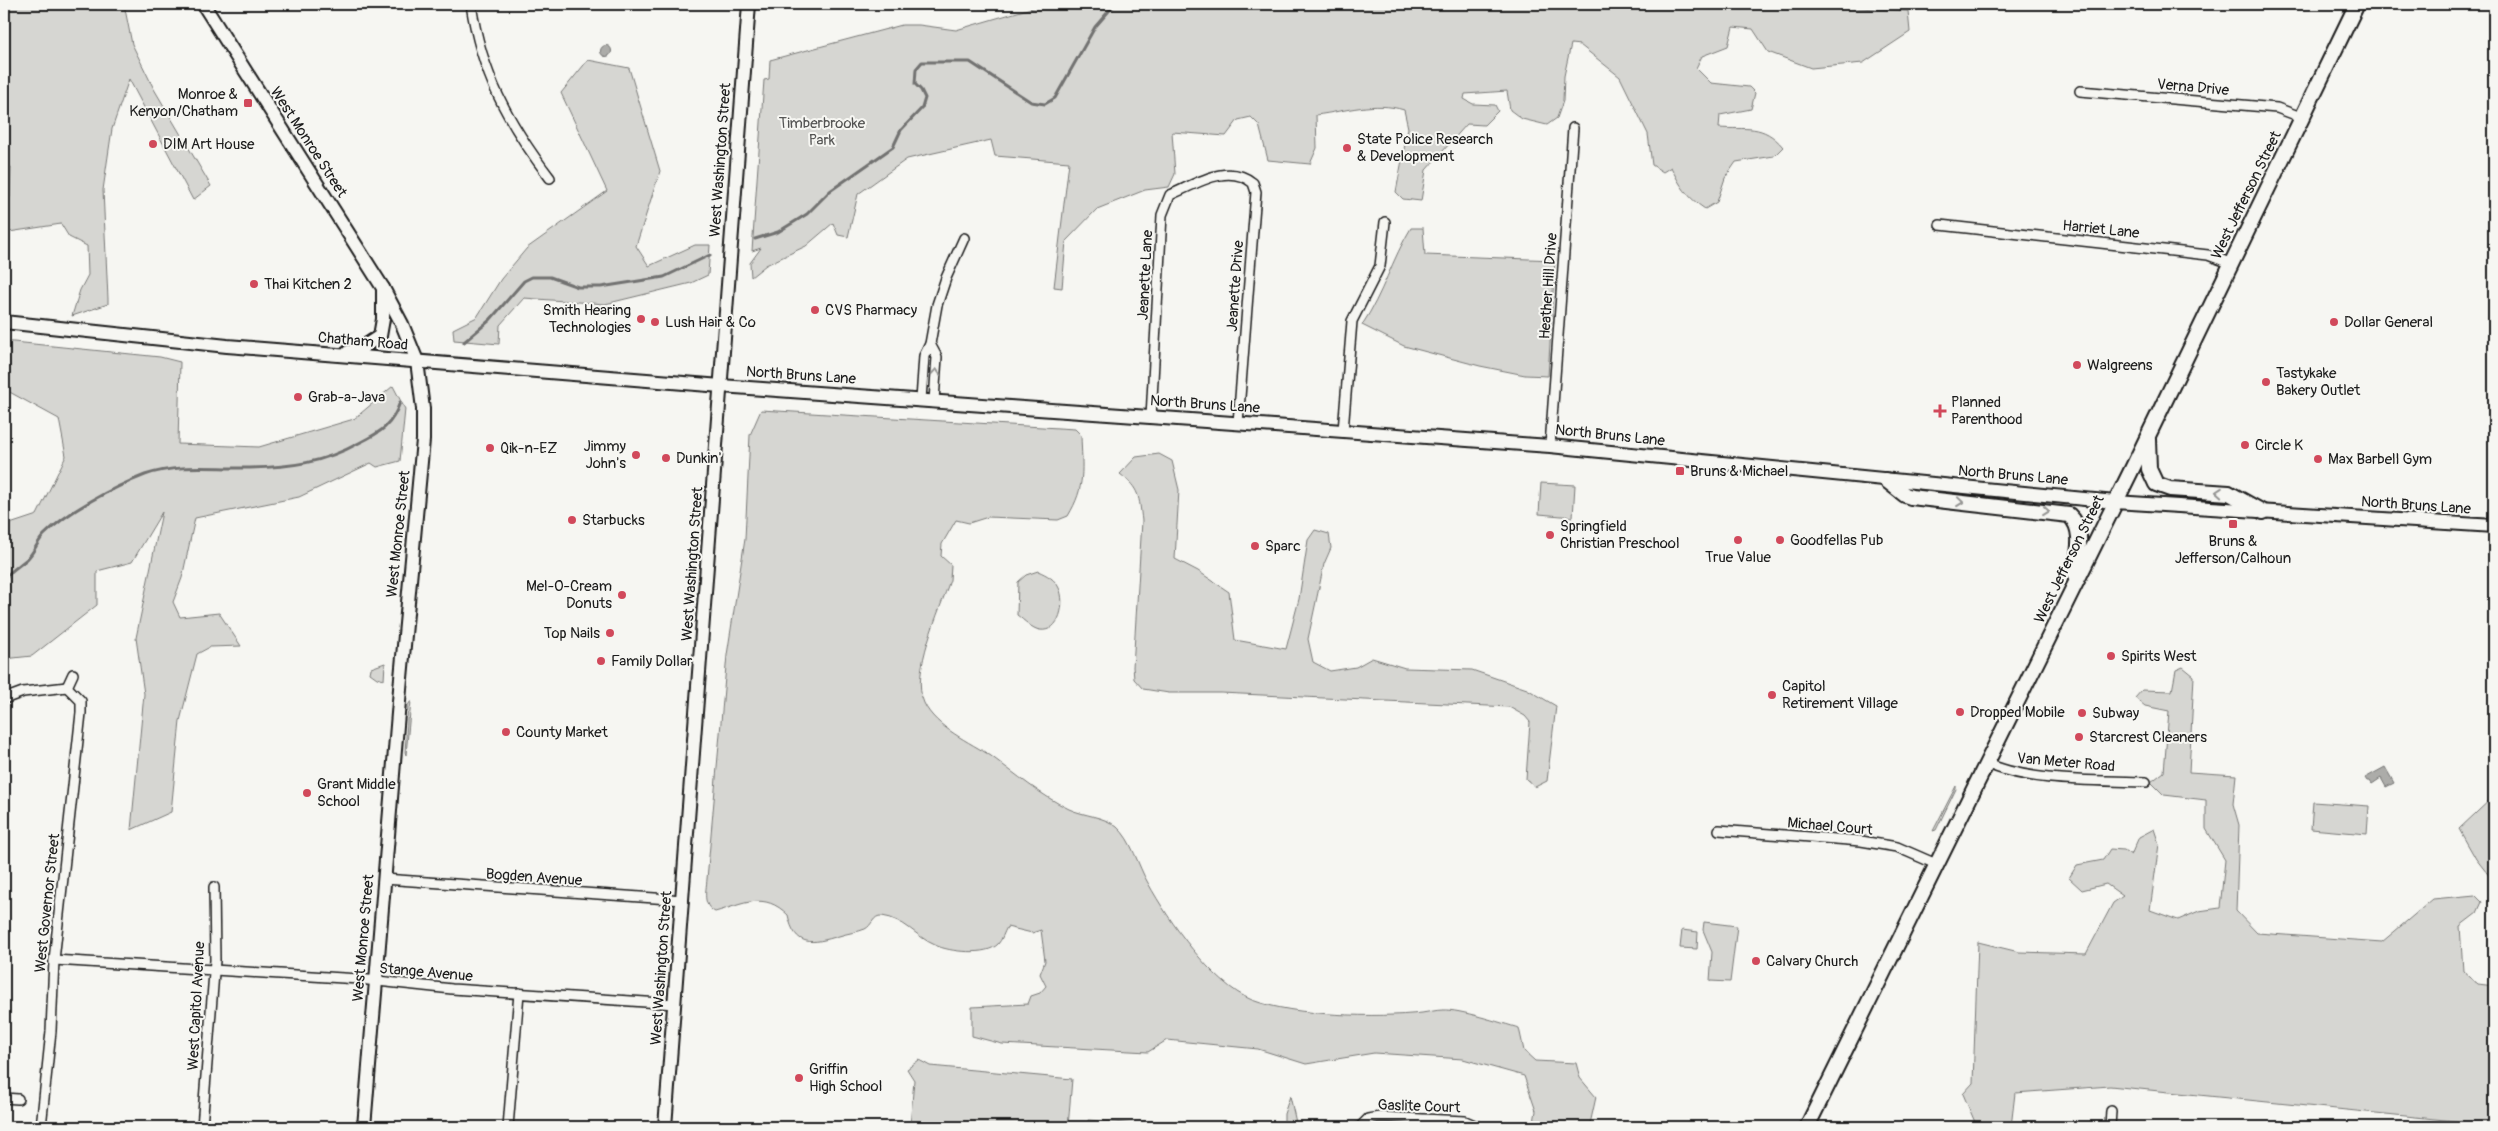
<svg xmlns="http://www.w3.org/2000/svg" width="2498" height="1131" font-family="Pangolin,sans-serif">
<rect width="100%" height="100%" fill="#f6f6f2"/>
<filter id="ink" filterUnits="userSpaceOnUse"><feTurbulence type="fractalNoise" baseFrequency=".02" numOctaves="2"/><feDisplacementMap in="SourceGraphic" scale="10" xChannelSelector="R" yChannelSelector="G"/><feConvolveMatrix kernelMatrix="1 2 1 2 8 2 1 2 1" color-interpolation-filters="sRGB"/></filter>
<g filter="url(#ink)">
<!-- green -->
<g fill="#d6d6d2" stroke="#797977">
<polygon points="4,4 124,4 132,44 154,89 211,186 193,200 129,79 112,129 103,190 108,299 108,304 72,316 80,290 88,275 87,246 69,237 61,224 9,232 4,229 4,207 10,197 11,167 4,166"/>
<path d="M1045,4H1797L1908,11L1910,32L1863,63L1811,68L1768,52L1753,29L1733,27L1728,46L1702,56L1696,68L1711,83L1749,87L1755,93L1751,109L1720,115L1719,128C1746,130 1763,123 1783,147L1774,156L1736,162L1725,178L1717,202L1705,209C1687,197 1680,186 1671,167L1663,172L1652,165L1648,134L1620,77L1580,45L1571,44L1564,76L1563,101L1557,118L1547,125L1522,119L1510,110L1507,91L1465,94L1464,99L1473,104L1495,105L1498,111L1484,125L1467,124L1426,170L1421,201L1403,199L1396,192L1408,128L1404,110C1375,101 1346,111 1316,115L1317,148L1310,164L1268,160L1259,125L1251,117L1238,120L1226,136L1172,132L1175,174L1169,187L1145,190L1097,209L1066,241L1062,288L1054,287L1069,162L995,156L991,140L907,159L858,194L848,237L838,235L833,223L806,246L766,265L751,277L750,263L761,248L752,251L764,80L769,79L770,60L902,25H919L956,30Z"/>
<polygon points="588,60 629,68 660,171 636,246 649,266 695,245 710,245 708,275 691,283 605,304 524,298 500,325 499,344 454,340 453,329 477,317 501,279 527,248 607,191 561,93"/>
<path d="M1411,228H1423L1425,255L1555,260L1548,376L1525,375L1480,366L1404,346L1362,325C1383,294 1392,259 1411,228Z"/>
<polygon points="4,341 160,357 180,362 178,444 259,447 354,419 393,386 405,409 400,461 377,467 371,463 299,497 195,518 182,578 173,602 180,617 219,613 241,646 210,647 197,654 180,721 171,812 131,830 144,694 136,638 162,512 132,562 97,571 97,605 32,656 4,659 4,526 37,515 66,456 59,419 4,389"/>
<path d="M761,410L1075,429L1081,435C1082,469 1086,486 1068,516L1058,520L988,517L969,523L956,520L942,544L941,556L951,565L950,580C940,610 910,673 924,703C936,728 970,742 991,756C1017,775 1040,795 1069,809C1084,816 1104,816 1117,827C1132,840 1138,866 1148,883C1169,921 1212,984 1252,1000C1294,1016 1377,1018 1422,1013C1429,1012 1436,1010 1443,1010C1459,1009 1501,1023 1519,1028L1524,1051L1535,1061L1576,1063L1580,1078L1596,1097L1590,1124L1533,1127L1536,1111L1524,1076L1463,1059L1374,1053L1306,1064L1258,1049L1167,1040L1148,1052L1002,1044L972,1036V1007L1028,1004L1031,996L1040,993L1046,986L1040,974L1045,961L1041,930L1032,933L1007,927C1004,932 1002,940 998,944C987,956 949,952 935,945C916,937 905,919 882,916C873,915 872,926 865,929C858,932 848,933 839,936C812,944 795,948 788,915C764,891 744,904 715,912C702,905 706,892 707,879L727,655L745,539L750,435Z"/>
<path d="M1159,454L1172,461L1179,490L1175,559L1198,571L1229,592L1235,640L1286,649L1299,599L1308,540L1315,530L1329,534L1331,548L1324,564L1308,639L1313,662L1330,671L1356,667L1372,658L1405,668L1472,670L1527,689L1556,706L1547,781L1535,787L1526,779L1530,722L1525,716L1509,707L1221,693H1169L1143,689L1134,679L1133,667L1142,521C1139,497 1140,489 1120,474L1136,457Z"/>
<polygon points="1541,483 1575,485 1573,517 1539,514"/>
<path d="M1038,571C1047,575 1055,579 1059,588C1066,602 1060,633 1040,630C1032,629 1024,620 1017,615L1018,582L1026,575Z"/>
<polygon points="385,663 384,680 377,678 370,673 371,668"/>
<polygon points="2183,667 2194,676 2189,772 2236,775 2233,804 2239,825 2236,911 2257,933 2382,942 2433,899 2475,895 2482,902 2477,913 2460,926 2463,971 2478,984 2494,986 2494,1125 2110,1086 2015,1093 2011,1127 1977,1127 1963,1094 1973,1083 1978,942 2019,952 2086,954 2113,903 2123,896 2106,884 2082,890 2069,878 2077,865 2103,860 2110,849 2124,850 2131,855 2139,837 2154,829 2159,844 2150,910 2178,920 2199,911 2220,908 2225,860 2206,829 2206,800 2164,795 2151,782 2164,772 2169,711 2145,706 2135,698 2142,690 2172,691 2176,670"/>
<polygon points="411,701 406,755 405,752 408,705"/>
<polygon points="1956,786 1956,789 1936,830 1933,831"/>
<polygon points="2494,796 2494,882 2476,859 2459,829"/>
<polygon points="2313,802 2369,806 2367,834 2311,829"/>
<polygon points="1704,922 1737,926 1730,982 1710,981 1712,952 1703,930"/>
<polygon points="1682,930 1698,932 1697,949 1680,948"/>
<polygon points="919,1060 930,1066 1072,1079 1068,1127 910,1127 914,1080 907,1069"/>
<polygon points="1290,1096 1297,1127 1284,1127 1284,1114"/>
<polygon points="1088,1120 1174,1127 1088,1127"/>
</g>
<!-- water -->
<g fill="#acaca9" stroke="#727271">
<circle cx="606" cy="51" r="5.5"/>
<polygon points="2385,767 2394,783 2386,787 2381,778 2372,784 2370,781 2367,781 2365,778"/>
</g>
<g fill="none" stroke-linecap="round" stroke-linejoin="round">
<!-- stream -->
<g stroke="#727271" stroke-width="3">
<polyline points="755,239 778,232 807,214 830,191 893,147 901,130 922,108 925,98 921,90 915,84 916,69 922,62 970,62 1031,102 1045,104 1055,98 1095,27 1115,4"/>
<polyline points="464,342 490,320 524,281 532,277 550,277 578,287 601,287 664,277 710,255"/>
<path d="M4,579C10,571 19,566 27,559C34,553 37,542 44,535C68,511 114,487 145,475C180,463 214,469 250,468C291,467 323,463 359,443C381,432 392,426 400,402"/>
</g>
<!-- street casing -->
<g stroke="#1c1c1c" stroke-width="12">
<g id="street">
<path d="M471,4C481,73 508,123 550,178"/>
<polyline points="2080,91 2277,108 2301,117"/>
<polyline points="1940,225 2208,255 2230,263"/>
<polyline points="930,344 937,357 934,401"/>
<polyline points="921,400 924,356 930,344 937,305 946,278 964,238"/>
<path d="M1151,417L1162,215L1170,195C1196,184 1228,162 1253,183L1256,192L1238,423"/>
<polyline points="1343,431 1352,321 1380,266 1385,222"/>
<polyline points="1550,446 1573,128"/>
<polyline points="67,687 73,674"/>
<polyline points="4,699 23,692 67,687"/>
<path d="M1986,763C2029,783 2098,780 2146,782"/>
<polyline points="1719,830 1861,841 1897,847 1936,864"/>
<polyline points="384,879 683,900"/>
<polyline points="54,960 359,979 452,989 675,1004"/>
<polyline points="4,1098 18,1099"/>
<polyline points="41,1127 51,1031 54,960 81,713 81,701 67,687"/>
<polyline points="202,1127 215,960 214,887"/>
<polyline points="508,1127 519,993"/>
<polyline points="1360,1127 1368,1119 1380,1117 1465,1121 1479,1127"/>
<polyline points="2110,1127 2111,1111"/>
</g>
</g>
<!-- secondary casing -->
<g stroke="#1c1c1c" stroke-width="16">
<g id="secondary">
<polyline points="203,4 383,288 402,324 417,361 423,409 423,440 400,689 364,1127"/>
<polyline points="4,322 227,346 721,386 1550,446 2115,502 2494,526"/>
<polyline points="348,352 360,349 380,336 383,319 383,288"/>
<polyline points="665,1127 749,4"/>
</g>
</g>
<!-- primary casing -->
<g stroke="#1c1c1c" stroke-width="18">
<g id="primary">
<polyline points="2148,439 2149,469 2156,484 2170,489 2229,493 2263,512"/>
<path d="M1886,480L1905,495L1911,497L2069,515C2086,530 2077,556 2075,576"/>
<polyline points="1807,1127 2131,471 2357,4"/>
</g>
</g>
<!-- street -->
<use href="#street" stroke="#f6f6f2" stroke-width="9"/>
<!-- secondary -->
<use href="#secondary" stroke="#f6f6f2" stroke-width="12"/>
<!-- primary -->
<use href="#primary" stroke="#f6f6f2" stroke-width="14"/>
</g>
<!-- one-way arrows -->
<defs><path id="oneway-chevron" d="M-2-3.5L2.5 0L-2 3.5" fill="none" stroke-width="1.6" stroke-linecap="round" stroke-linejoin="round" transform="scale(1.25)"/></defs>
<g stroke="#949492">
<use href="#oneway-chevron" transform="translate(936 372) rotate(-86)"/>
<use href="#oneway-chevron" transform="translate(2219 492) rotate(-176)"/>
<use href="#oneway-chevron" transform="translate(1960 502) rotate(6)"/>
<use href="#oneway-chevron" transform="translate(2046 511) rotate(6)"/>
</g>
</g>
<!-- markers -->
<g fill="#d1495b" stroke="#f6f6f2" stroke-width="2">
<rect x="243" y="98" width="10" height="10" rx="2.5"/>
<circle cx="153" cy="144" r="5"/>
<circle cx="1347" cy="148" r="5"/>
<circle cx="254" cy="284" r="5"/>
<circle cx="815" cy="310" r="5"/>
<circle cx="641" cy="319" r="5"/>
<circle cx="655" cy="322" r="5"/>
<circle cx="2334" cy="322" r="5"/>
<circle cx="2077" cy="365" r="5"/>
<circle cx="2266" cy="382" r="5"/>
<circle cx="298" cy="397" r="5"/>
<path d="M1937.5 403.5h5v5h5v5h-5v5h-5v-5h-5v-5h5z"/>
<circle cx="2245" cy="445" r="5"/>
<circle cx="490" cy="448" r="5"/>
<circle cx="636" cy="455" r="5"/>
<circle cx="666" cy="458" r="5"/>
<circle cx="2318" cy="459" r="5"/>
<rect x="1675" y="466" width="10" height="10" rx="2.5"/>
<circle cx="572" cy="520" r="5"/>
<rect x="2228" y="519" width="10" height="10" rx="2.5"/>
<circle cx="1550" cy="535" r="5"/>
<circle cx="1738" cy="540" r="5"/>
<circle cx="1780" cy="540" r="5"/>
<circle cx="1255" cy="546" r="5"/>
<circle cx="622" cy="595" r="5"/>
<circle cx="610" cy="633" r="5"/>
<circle cx="2111" cy="656" r="5"/>
<circle cx="601" cy="661" r="5"/>
<circle cx="1772" cy="695" r="5"/>
<circle cx="1960" cy="712" r="5"/>
<circle cx="2082" cy="713" r="5"/>
<circle cx="506" cy="732" r="5"/>
<circle cx="2079" cy="737" r="5"/>
<circle cx="307" cy="793" r="5"/>
<circle cx="1756" cy="961" r="5"/>
<circle cx="799" cy="1078" r="5"/>
</g>
<g text-anchor="middle" stroke-width="4" stroke-linejoin="round" paint-order="stroke">
<!-- street labels -->
<g font-size="15" fill="#1c1c1c" stroke="#f6f6f2">
<text transform="translate(2193 87) rotate(5)" y="5">Verna Drive</text>
<text transform="translate(309 142) rotate(57)" y="5">West Monroe Street</text>
<text transform="translate(720 160) rotate(-86)" y="5">West Washington Street</text>
<text transform="translate(2246 195) rotate(-64)" y="5">West Jefferson Street</text>
<text transform="translate(2101 229) rotate(6)" y="5">Harriet Lane</text>
<text transform="translate(1145 275) rotate(-87)" y="5">Jeanette Lane</text>
<text transform="translate(1235 286) rotate(-86)" y="5">Jeanette Drive</text>
<text transform="translate(1548 286) rotate(-86)" y="5">Heather Hill Drive</text>
<text transform="translate(363 341) rotate(5)" y="5">Chatham Road</text>
<text transform="translate(801 375) rotate(4)" y="5">North Bruns Lane</text>
<text transform="translate(1205 404) rotate(4)" y="5">North Bruns Lane</text>
<text transform="translate(1610 435) rotate(6)" y="5">North Bruns Lane</text>
<text transform="translate(2013 475) rotate(5)" y="5">North Bruns Lane</text>
<text transform="translate(2416 505) rotate(4)" y="5">North Bruns Lane</text>
<text transform="translate(398 534) rotate(-84)" y="5">West Monroe Street</text>
<text transform="translate(2069 559) rotate(-64)" y="5">West Jefferson Street</text>
<text transform="translate(692 564) rotate(-86)" y="5">West Washington Street</text>
<text transform="translate(2066 762) rotate(5)" y="5">Van Meter Road</text>
<text transform="translate(1830 826) rotate(5)" y="5">Michael Court</text>
<text transform="translate(534 877) rotate(4)" y="5">Bogden Avenue</text>
<text transform="translate(47 903) rotate(-84)" y="5">West Governor Street</text>
<text transform="translate(363 938) rotate(-85)" y="5">West Monroe Street</text>
<text transform="translate(661 968) rotate(-86)" y="5">West Washington Street</text>
<text transform="translate(426 972) rotate(5)" y="5">Stange Avenue</text>
<text transform="translate(196 1006) rotate(-87)" y="5">West Capitol Avenue</text>
<text transform="translate(1419 1106) rotate(2)" y="5">Gaslite Court</text>
</g>
<!-- poi labels -->
<g font-size="15" fill="#1c1c1c" stroke="#f6f6f2" text-anchor="start">
<text x="238" y="99" text-anchor="end">Monroe &amp;<tspan x="238" dy="17">Kenyon/Chatham</tspan></text>
<text x="1357" y="144">State Police Research<tspan x="1357" dy="17">&amp; Development</tspan></text>
<text x="163" y="149">DIM Art House</text>
<text x="264" y="289">Thai Kitchen 2</text>
<text x="631" y="315" text-anchor="end">Smith Hearing<tspan x="631" dy="17">Technologies</tspan></text>
<text x="825" y="315">CVS Pharmacy</text>
<text x="665" y="327">Lush Hair &amp; Co</text>
<text x="2344" y="327">Dollar General</text>
<text x="2087" y="370">Walgreens</text>
<text x="2276" y="378">Tastykake<tspan x="2276" dy="17">Bakery Outlet</tspan></text>
<text x="308" y="402">Grab-a-Java</text>
<text x="1951" y="407">Planned<tspan x="1951" dy="17">Parenthood</tspan></text>
<text x="2255" y="450">Circle K</text>
<text x="626" y="451" text-anchor="end">Jimmy<tspan x="626" dy="17">John's</tspan></text>
<text x="500" y="453">Qik-n-EZ</text>
<text x="676" y="463">Dunkin'</text>
<text x="2328" y="464">Max Barbell Gym</text>
<text x="1690" y="476">Bruns &amp; Michael</text>
<text x="582" y="525">Starbucks</text>
<text x="1560" y="531">Springfield<tspan x="1560" dy="17">Christian Preschool</tspan></text>
<text x="1790" y="545">Goodfellas Pub</text>
<text x="2233" y="546" text-anchor="middle">Bruns &amp;<tspan x="2233" dy="17">Jefferson/Calhoun</tspan></text>
<text x="1265" y="551">Sparc</text>
<text x="1738" y="562" text-anchor="middle">True Value</text>
<text x="612" y="591" text-anchor="end">Mel-O-Cream<tspan x="612" dy="17">Donuts</tspan></text>
<text x="600" y="638" text-anchor="end">Top Nails</text>
<text x="2121" y="661">Spirits West</text>
<text x="611" y="666">Family Dollar</text>
<text x="1782" y="691">Capitol<tspan x="1782" dy="17">Retirement Village</tspan></text>
<text x="1970" y="717">Dropped Mobile</text>
<text x="2092" y="718">Subway</text>
<text x="516" y="737">County Market</text>
<text x="2089" y="742">Starcrest Cleaners</text>
<text x="317" y="789">Grant Middle<tspan x="317" dy="17">School</tspan></text>
<text x="1766" y="966">Calvary Church</text>
<text x="809" y="1074">Griffin<tspan x="809" dy="17">High School</tspan></text>
</g>
<!-- park labels -->
<g font-size="15" fill="#545453" stroke="#f6f6f2">
<text x="822" y="128">Timberbrooke<tspan x="822" dy="17">Park</tspan></text>
</g>
</g>
<!-- margin -->
<rect width="2498" height="1131" fill="none" stroke="#f6f6f2" stroke-width="20"/>
<rect x="10" y="10" width="2478" height="1111" fill="none" stroke="#1c1c1c" stroke-width="2" filter="url(#ink)"/>
</svg>
